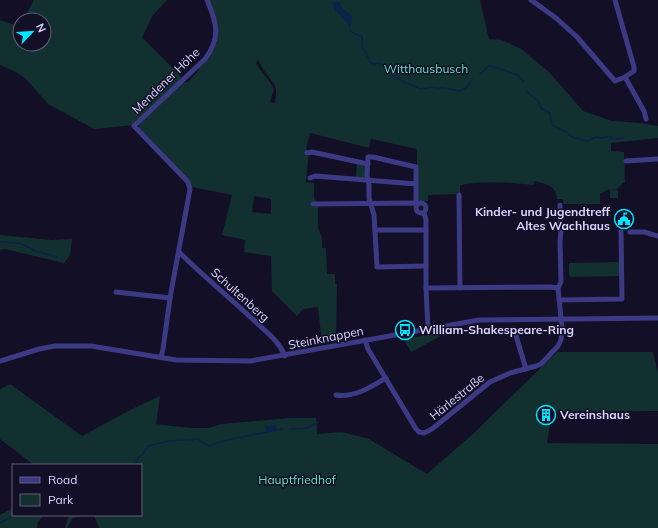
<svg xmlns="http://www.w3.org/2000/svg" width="658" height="528" font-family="Mulish,sans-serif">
<rect width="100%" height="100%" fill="#130f26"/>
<!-- green -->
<g fill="#12302f" fill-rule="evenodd">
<polygon points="34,0 167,0 153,15 142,37 182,78 134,125 94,129 48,104 26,79 16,72 0,65 0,20 20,27 20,44 44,44 44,20 23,20"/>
<path d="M209,0H480L489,39L502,40L521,49L549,72L583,111L612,121L640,123L658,126V138L611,143V151L624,152L625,183H623L617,189L611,190H618V198H610V190L609,189L600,194V204H563V199H557C556,185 546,184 534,181V185C508,182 485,181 460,185V194L428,195V201H420L417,200V149L371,139L369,148L310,133L306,149L309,150L306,182L314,183V198L318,206V228L322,238V248H326L327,274H335V284H337L336,341L322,344L318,307L303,309L297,316L272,291L271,256L244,252L245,240L222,235L232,195L192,187L139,130V124L181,84L189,81L199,70L198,68C203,63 209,57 213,51C223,36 213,16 209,0ZM258,60C260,63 261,66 263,69C272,84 279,82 275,103L270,102L274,89C269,79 261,73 256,63ZM254,196L271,199V214L252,212Z"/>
<polygon points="357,163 364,165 365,167 365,178 356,177"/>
<polygon points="0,235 52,240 72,239 70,255 64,263 5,249 0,250"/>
<polygon points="620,262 620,276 570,277 569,275 569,263"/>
<polygon points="440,333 441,336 411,352 404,339"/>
<polygon points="557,352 653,352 658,373 658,411 552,412 547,443 658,444 658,528 99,528 94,515 141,515 141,465 34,465 0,439 0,389 10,384 82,436 132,409 160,396 156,424 191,428 209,428 221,424 290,418 316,418 317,434 342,432 369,439 427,474 474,433"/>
<polygon points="13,508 13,515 44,515 38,522 37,528 0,528 0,515"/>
<polygon points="69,515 87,515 73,518 67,528 65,528"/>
</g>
<!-- water -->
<g fill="#0c2248">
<path d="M338,1L343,9L352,16L351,24L350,27C344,17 336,16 332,2Z"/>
<polygon points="276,425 277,430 266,432 265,426"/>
</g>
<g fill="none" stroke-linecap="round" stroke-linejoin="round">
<!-- stream -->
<g stroke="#0c2248" stroke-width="1.5">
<path d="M350,27V31C354,34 358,34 362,37V47L366,52L370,62L374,64L380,63L398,79L420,89L432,87L451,89L459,91L466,88L472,80"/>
<polyline points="480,74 489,66 495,67 518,75 524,82"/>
<polyline points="527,92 538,101 542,109 550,113 552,125 565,131 572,137 588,141 596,137 603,138 608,136 614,139 624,138"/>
<polyline points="0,242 19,243 36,251 57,257"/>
<polyline points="290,429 307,428 318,422"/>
<polyline points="135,465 139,457 142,455 148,446 169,441 198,439 209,446 226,440 282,429"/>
<polyline points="0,523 14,515"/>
</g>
<!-- minor -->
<g stroke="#3d3a85" stroke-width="5">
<polyline points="531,0 556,18 577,37 615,81 625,77 634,71 634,67 615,0"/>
<polyline points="625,77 644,111 646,119"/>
<polyline points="307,153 312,152 368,164"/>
<polyline points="626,161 658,159"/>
<polyline points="310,178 315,176 416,184"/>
<polyline points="459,195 460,288"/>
<circle cx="421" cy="208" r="5"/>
<polyline points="416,203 416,167 373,157 368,157 367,175 369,185 369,198 374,215 377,267 426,266"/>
<polyline points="313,204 416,203 417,205"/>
<polyline points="424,213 426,220 426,288 551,287 558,288"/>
<polyline points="375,230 426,230"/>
<polyline points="630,232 644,232 658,236"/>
<path d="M179,252C205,278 233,300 259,325C269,334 280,343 285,356"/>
<polyline points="426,288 428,329"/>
<polyline points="116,292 170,298"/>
<polyline points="559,300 622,299 621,232"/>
<polyline points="514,329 526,369"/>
<polyline points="365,340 368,349 416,429 419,432 424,433 432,429 490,382 510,373 536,366 541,364 558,346 561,340 562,328 558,288 561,282 560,241 561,232 560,205"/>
<path d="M161,357L163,349L170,298L190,189L188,182L134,126L205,59C221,38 217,23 207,0"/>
<polyline points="0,361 39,349 55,346 91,346 176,360 250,361 479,320 658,318"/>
<path d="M336,395C354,398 371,387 386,378"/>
</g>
</g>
<!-- icons -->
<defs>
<g id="civic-ring" transform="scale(1)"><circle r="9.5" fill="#130f26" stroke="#00e5ff" stroke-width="1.5"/><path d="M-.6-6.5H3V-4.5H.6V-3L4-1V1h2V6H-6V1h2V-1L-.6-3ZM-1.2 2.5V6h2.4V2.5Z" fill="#00e5ff"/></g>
<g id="bus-ring" transform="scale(1)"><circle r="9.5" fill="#130f26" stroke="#00e5ff" stroke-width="1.5"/><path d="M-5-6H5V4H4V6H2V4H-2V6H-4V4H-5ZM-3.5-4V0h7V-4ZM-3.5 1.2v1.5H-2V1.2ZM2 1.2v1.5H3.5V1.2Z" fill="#00e5ff"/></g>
<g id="building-ring" transform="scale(1)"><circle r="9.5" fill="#130f26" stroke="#00e5ff" stroke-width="1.5"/><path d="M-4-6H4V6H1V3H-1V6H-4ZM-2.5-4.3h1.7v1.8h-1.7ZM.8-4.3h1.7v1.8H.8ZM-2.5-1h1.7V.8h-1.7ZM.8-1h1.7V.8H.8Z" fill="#00e5ff"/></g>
</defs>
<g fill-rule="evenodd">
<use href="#civic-ring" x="624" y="219"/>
<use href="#bus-ring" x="405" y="330"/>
<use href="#building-ring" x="546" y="415"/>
</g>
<g text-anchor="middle" stroke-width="3" stroke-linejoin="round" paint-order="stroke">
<!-- park labels -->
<g font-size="12" fill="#5fe0c0" stroke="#130f26">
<text x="426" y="73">Witthausbusch</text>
<text x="297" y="484">Hauptfriedhof</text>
</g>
<!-- street labels -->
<g font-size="12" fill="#d9d4ff" stroke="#130f26">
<text transform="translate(166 81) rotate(-44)" y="4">Mendener Höhe</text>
<text transform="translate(240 295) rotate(42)" y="4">Schultenberg</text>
<text transform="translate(326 338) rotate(-11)" y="4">Steinknappen</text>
<text transform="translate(457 397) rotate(-39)" y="4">Härlestraße</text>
</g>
<!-- poi labels -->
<g font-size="12" font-weight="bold" fill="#d9d4ff" stroke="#130f26" text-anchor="start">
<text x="610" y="216" text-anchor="end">Kinder- und Jugendtreff<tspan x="610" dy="14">Altes Wachhaus</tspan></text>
<text x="419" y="334">William-Shakespeare-Ring</text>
<text x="560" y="419">Vereinshaus</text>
</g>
</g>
<!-- legend -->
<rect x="12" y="464" width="130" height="52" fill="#130f26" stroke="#625e7d"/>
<rect x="20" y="477" width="20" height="6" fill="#3d3a85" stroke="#625e7d"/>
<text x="48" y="484" font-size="12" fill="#d9d4ff">Road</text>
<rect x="20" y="494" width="20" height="12" fill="#12302f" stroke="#625e7d"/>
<text x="48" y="504" font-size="12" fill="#d9d4ff">Park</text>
<!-- north arrow -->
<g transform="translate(32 32) rotate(65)"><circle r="19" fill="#130f26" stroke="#625e7d"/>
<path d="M0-3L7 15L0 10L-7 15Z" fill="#00e5ff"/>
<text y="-6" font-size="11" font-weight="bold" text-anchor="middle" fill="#d9d4ff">N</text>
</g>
</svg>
